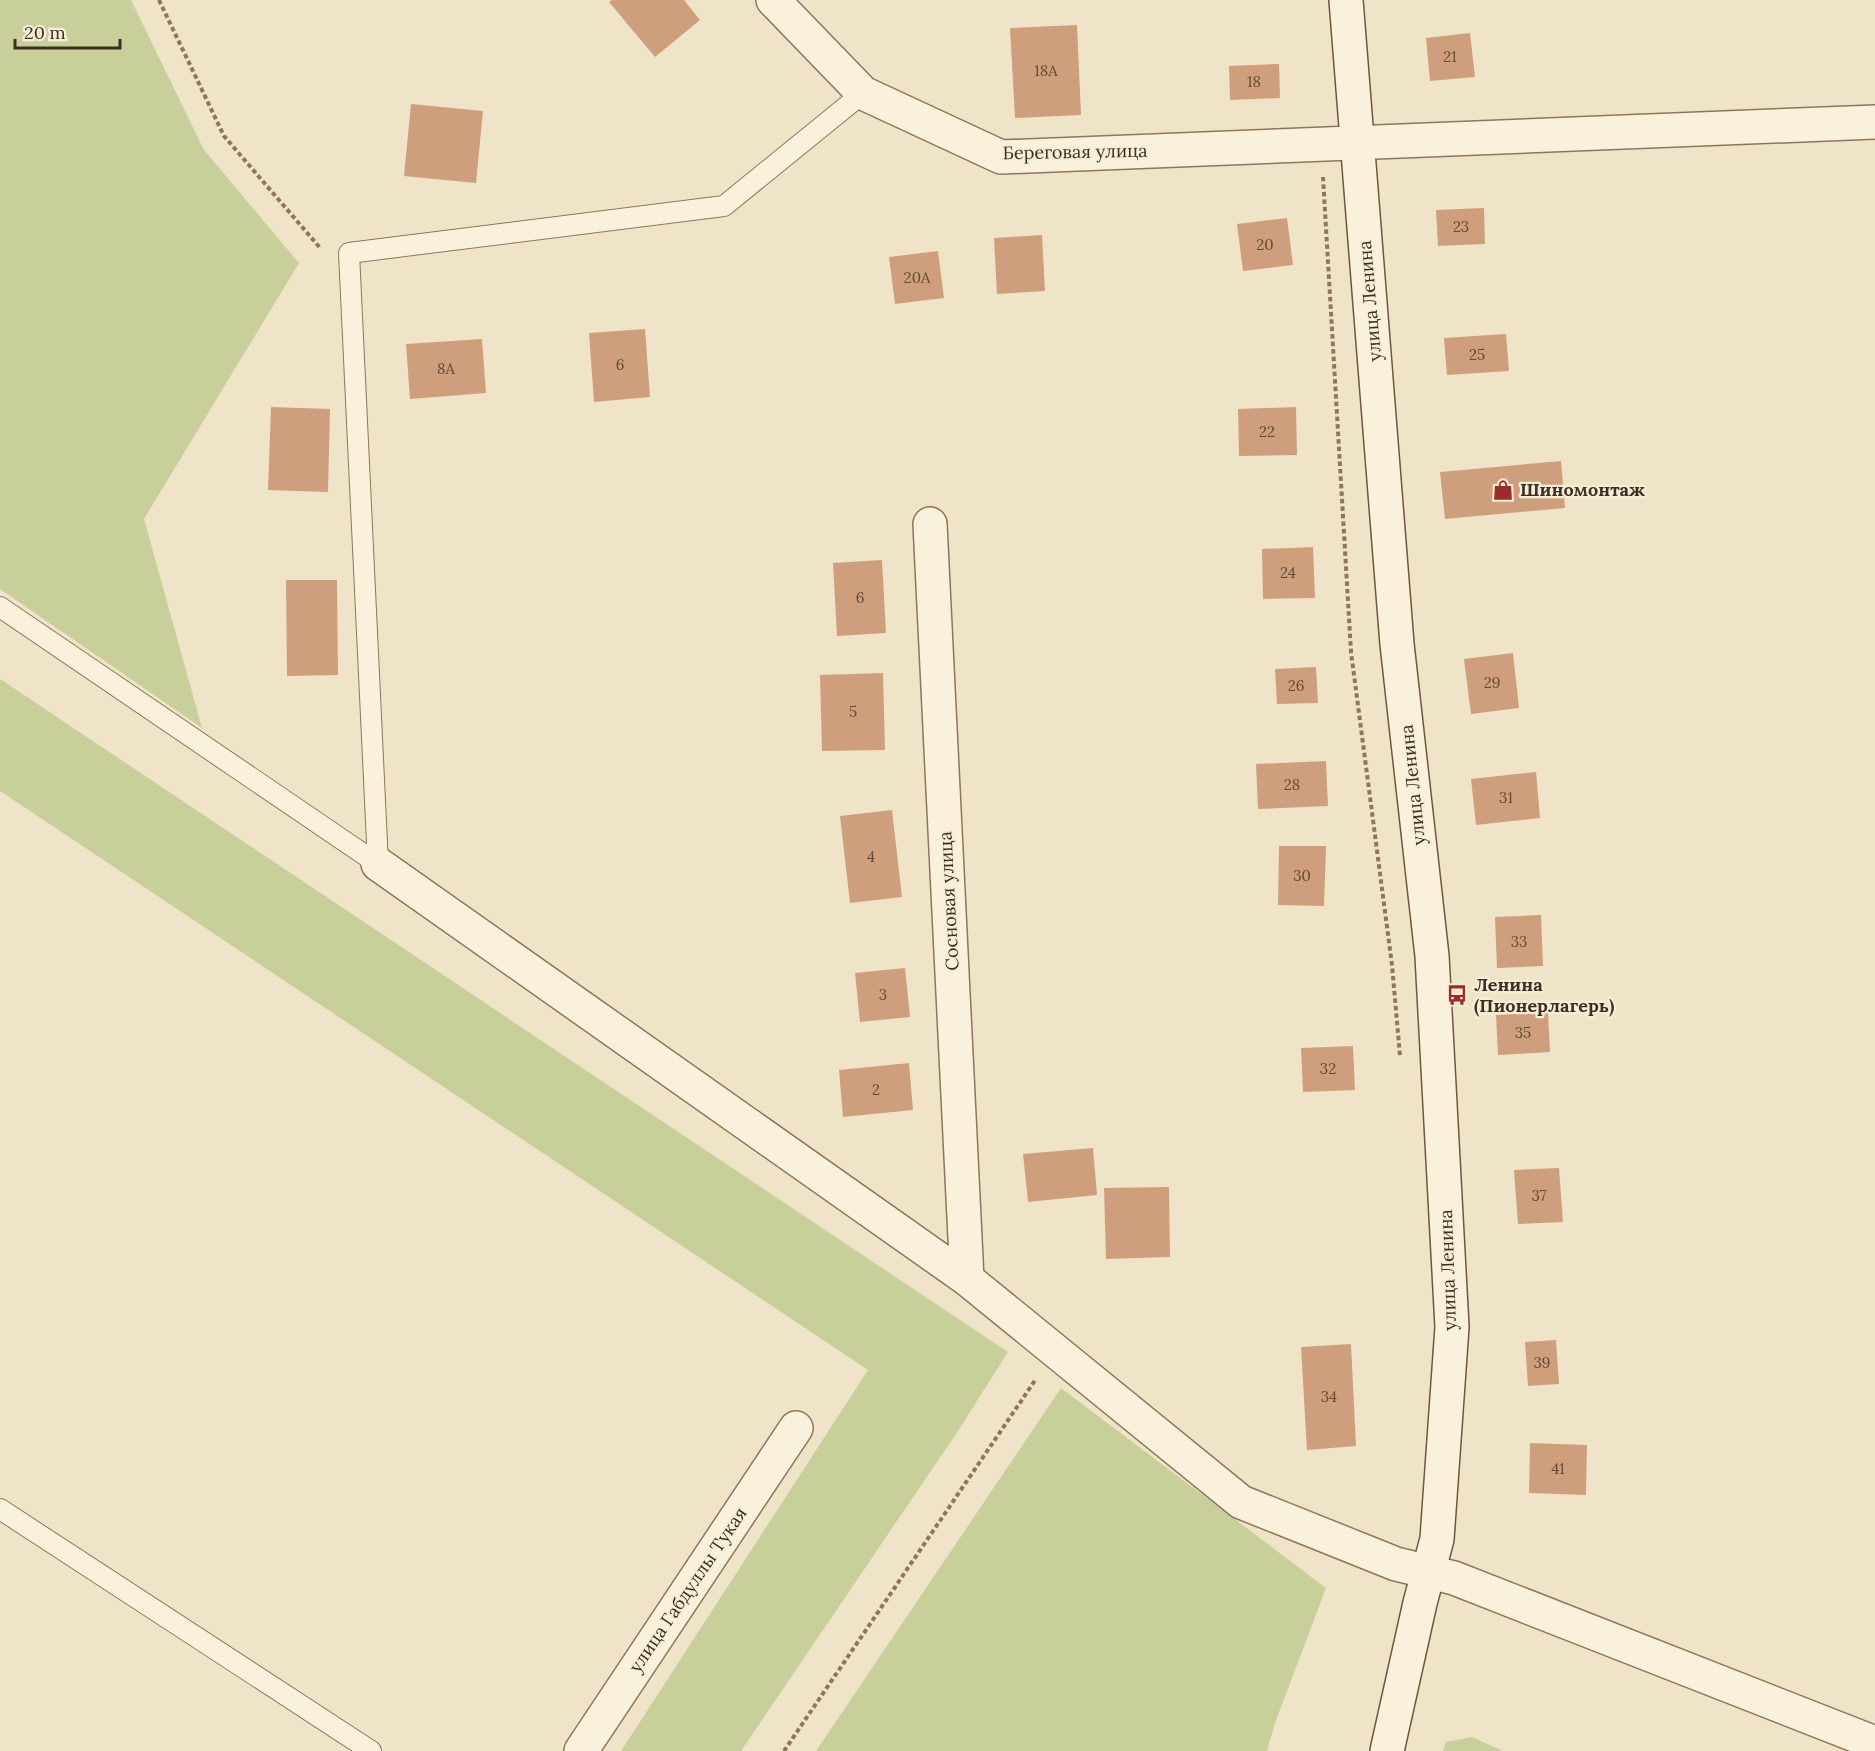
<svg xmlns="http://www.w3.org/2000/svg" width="1875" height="1751" font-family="Lora,serif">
<rect width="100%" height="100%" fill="#f0e4c8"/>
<!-- green -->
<g fill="#c9cf9b">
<polygon points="0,0 131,0 204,150 299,263 144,519 202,728 0,589"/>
<polygon points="0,679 1008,1352 958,1431 741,1751 621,1751 868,1370 0,791"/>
<polygon points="1061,1388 1326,1588 1275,1723 1267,1751 816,1751"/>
<polygon points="1472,1737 1503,1751 1443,1751 1446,1742"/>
</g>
<!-- building -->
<g fill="#cf9f7d">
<polygon points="612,0 684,0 700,20 655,57 609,2"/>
<polygon points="1077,25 1081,115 1015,118 1010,28"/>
<polygon points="1470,33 1475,77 1430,81 1426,38"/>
<polygon points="1279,64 1280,98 1230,100 1229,66"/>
<polygon points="411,104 483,111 476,183 404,176"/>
<polygon points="1484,208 1485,244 1438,246 1436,210"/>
<polygon points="1287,218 1293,265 1243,271 1237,224"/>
<polygon points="1042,235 1045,291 997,294 994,238"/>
<polygon points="938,251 944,298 895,304 889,257"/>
<polygon points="645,329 650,397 594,402 589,333"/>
<polygon points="1506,334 1509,371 1447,375 1444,338"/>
<polygon points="482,339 486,393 410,399 406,344"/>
<polygon points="271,407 330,409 328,492 268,490"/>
<polygon points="1296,407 1297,455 1239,456 1238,409"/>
<polygon points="1561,461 1565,508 1445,519 1440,472"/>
<polygon points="1313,547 1315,598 1263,599 1262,549"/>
<polygon points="882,560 886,633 837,636 833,563"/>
<polygon points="286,580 337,580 338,675 287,676"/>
<polygon points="1513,653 1519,708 1471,714 1464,659"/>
<polygon points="1316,667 1318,703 1277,704 1275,669"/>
<polygon points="883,673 885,750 822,751 820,675"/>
<polygon points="1326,761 1328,806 1258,809 1256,764"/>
<polygon points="1536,772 1540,818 1476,825 1471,779"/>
<polygon points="892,810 902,897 850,903 840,816"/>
<polygon points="1279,846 1326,846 1324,906 1278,905"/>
<polygon points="1541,915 1543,966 1497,968 1495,917"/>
<polygon points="905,968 910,1017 860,1022 855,973"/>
<polygon points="1548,1012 1550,1052 1498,1055 1496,1015"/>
<polygon points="1353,1046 1355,1090 1303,1092 1301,1048"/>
<polygon points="909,1063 913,1110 843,1117 839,1070"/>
<polygon points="1093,1148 1097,1195 1028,1202 1023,1154"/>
<polygon points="1559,1168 1563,1222 1518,1224 1514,1170"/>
<polygon points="1169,1187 1170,1257 1106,1259 1104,1188"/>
<polygon points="1556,1340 1559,1384 1528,1386 1525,1342"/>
<polygon points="1351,1344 1356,1446 1307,1450 1301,1347"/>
<polygon points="1530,1443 1587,1445 1586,1495 1529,1493"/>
</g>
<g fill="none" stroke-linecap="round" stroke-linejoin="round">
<!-- lane casing -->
<g stroke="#8d765c" stroke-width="22">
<g id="lane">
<polyline points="0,607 378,864"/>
<polyline points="378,864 349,253 724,206 863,93"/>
<polyline points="0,1509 371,1751"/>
</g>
</g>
<!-- street casing -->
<g stroke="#8d765c" stroke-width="36">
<g id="street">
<polyline points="773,0 863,93 1001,157 1875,122"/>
<polyline points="930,524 967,1279"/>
<polyline points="378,864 967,1279 1241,1502 1396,1564 1454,1578 1875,1743"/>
<polyline points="581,1751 796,1428"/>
</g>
</g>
<!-- secondary casing -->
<g stroke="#6f573f" stroke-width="36">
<polyline id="secondary" points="1346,0 1397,644 1432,956 1452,1327 1437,1539 1420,1603 1387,1751"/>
</g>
<!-- path -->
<g stroke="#8d765c" stroke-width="4" stroke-dasharray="4.5 3" stroke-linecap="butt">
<polyline points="159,0 224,136 321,249"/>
<polyline points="1323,177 1351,652 1392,965 1400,1056"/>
<polyline points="784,1751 1036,1379"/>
</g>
<!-- lane -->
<use href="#lane" stroke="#faf1dc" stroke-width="20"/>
<!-- street -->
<use href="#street" stroke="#faf1dc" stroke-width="33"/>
<!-- secondary -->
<use href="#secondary" stroke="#faf1dc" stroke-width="33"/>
</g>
<!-- icons -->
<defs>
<g id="shop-bare" transform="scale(1.62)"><path d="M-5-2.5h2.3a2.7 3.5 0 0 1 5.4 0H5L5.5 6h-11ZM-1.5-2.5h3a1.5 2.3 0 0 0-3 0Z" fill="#9e2a2b" stroke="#f7eed8" stroke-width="2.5" paint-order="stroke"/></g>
<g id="bus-bare" transform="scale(1.62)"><path d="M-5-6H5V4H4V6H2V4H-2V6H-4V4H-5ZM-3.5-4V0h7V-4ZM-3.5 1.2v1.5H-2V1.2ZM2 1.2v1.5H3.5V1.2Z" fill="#9e2a2b" stroke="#f7eed8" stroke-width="2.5" paint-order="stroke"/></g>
</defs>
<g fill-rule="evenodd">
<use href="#shop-bare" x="1503" y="490"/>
<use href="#bus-bare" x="1457" y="995"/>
</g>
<g text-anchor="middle" stroke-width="4.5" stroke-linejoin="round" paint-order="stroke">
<!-- number labels -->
<g font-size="15" fill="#624a37">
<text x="1450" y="62">21</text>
<text x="1046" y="76">18А</text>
<text x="1254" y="87">18</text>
<text x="1461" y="232">23</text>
<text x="1265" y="250">20</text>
<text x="917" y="283">20А</text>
<text x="1477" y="360">25</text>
<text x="620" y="370">6</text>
<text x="446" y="374">8А</text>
<text x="1267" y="437">22</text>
<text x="1288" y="578">24</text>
<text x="860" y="603">6</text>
<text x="1492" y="688">29</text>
<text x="1296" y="691">26</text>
<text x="853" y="717">5</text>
<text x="1292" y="790">28</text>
<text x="1506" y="803">31</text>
<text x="871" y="862">4</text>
<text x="1302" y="881">30</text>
<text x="1519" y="947">33</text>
<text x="883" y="1000">3</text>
<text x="1523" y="1038">35</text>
<text x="1328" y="1074">32</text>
<text x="876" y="1095">2</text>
<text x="1539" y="1201">37</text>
<text x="1542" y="1368">39</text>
<text x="1329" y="1402">34</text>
<text x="1558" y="1474">41</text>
</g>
<!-- street labels -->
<g font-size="18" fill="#3d2e20" stroke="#f7eed8">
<text transform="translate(1075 152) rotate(-1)" y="6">Береговая улица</text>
<text transform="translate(1370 301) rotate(-95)" y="6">улица Ленина</text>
<text transform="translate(1413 785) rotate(-96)" y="6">улица Ленина</text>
<text transform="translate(949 901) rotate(-93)" y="6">Сосновая улица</text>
<text transform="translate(1448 1270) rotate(-92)" y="6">улица Ленина</text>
<text transform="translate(688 1590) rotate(-56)" y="6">улица Габдуллы Тукая</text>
</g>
<!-- poi labels -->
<g font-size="18" font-weight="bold" fill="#3d2e20" stroke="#f7eed8" text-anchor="start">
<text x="1520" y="496">Шиномонтаж</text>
<text x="1474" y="991">Ленина<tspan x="1474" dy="21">(Пионерлагерь)</tspan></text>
</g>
</g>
<!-- scale -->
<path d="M15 39v9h105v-9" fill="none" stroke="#3d2e20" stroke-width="3"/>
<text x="24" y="39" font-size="18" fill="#3d2e20" stroke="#f7eed8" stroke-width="4.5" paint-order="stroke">20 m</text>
</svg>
